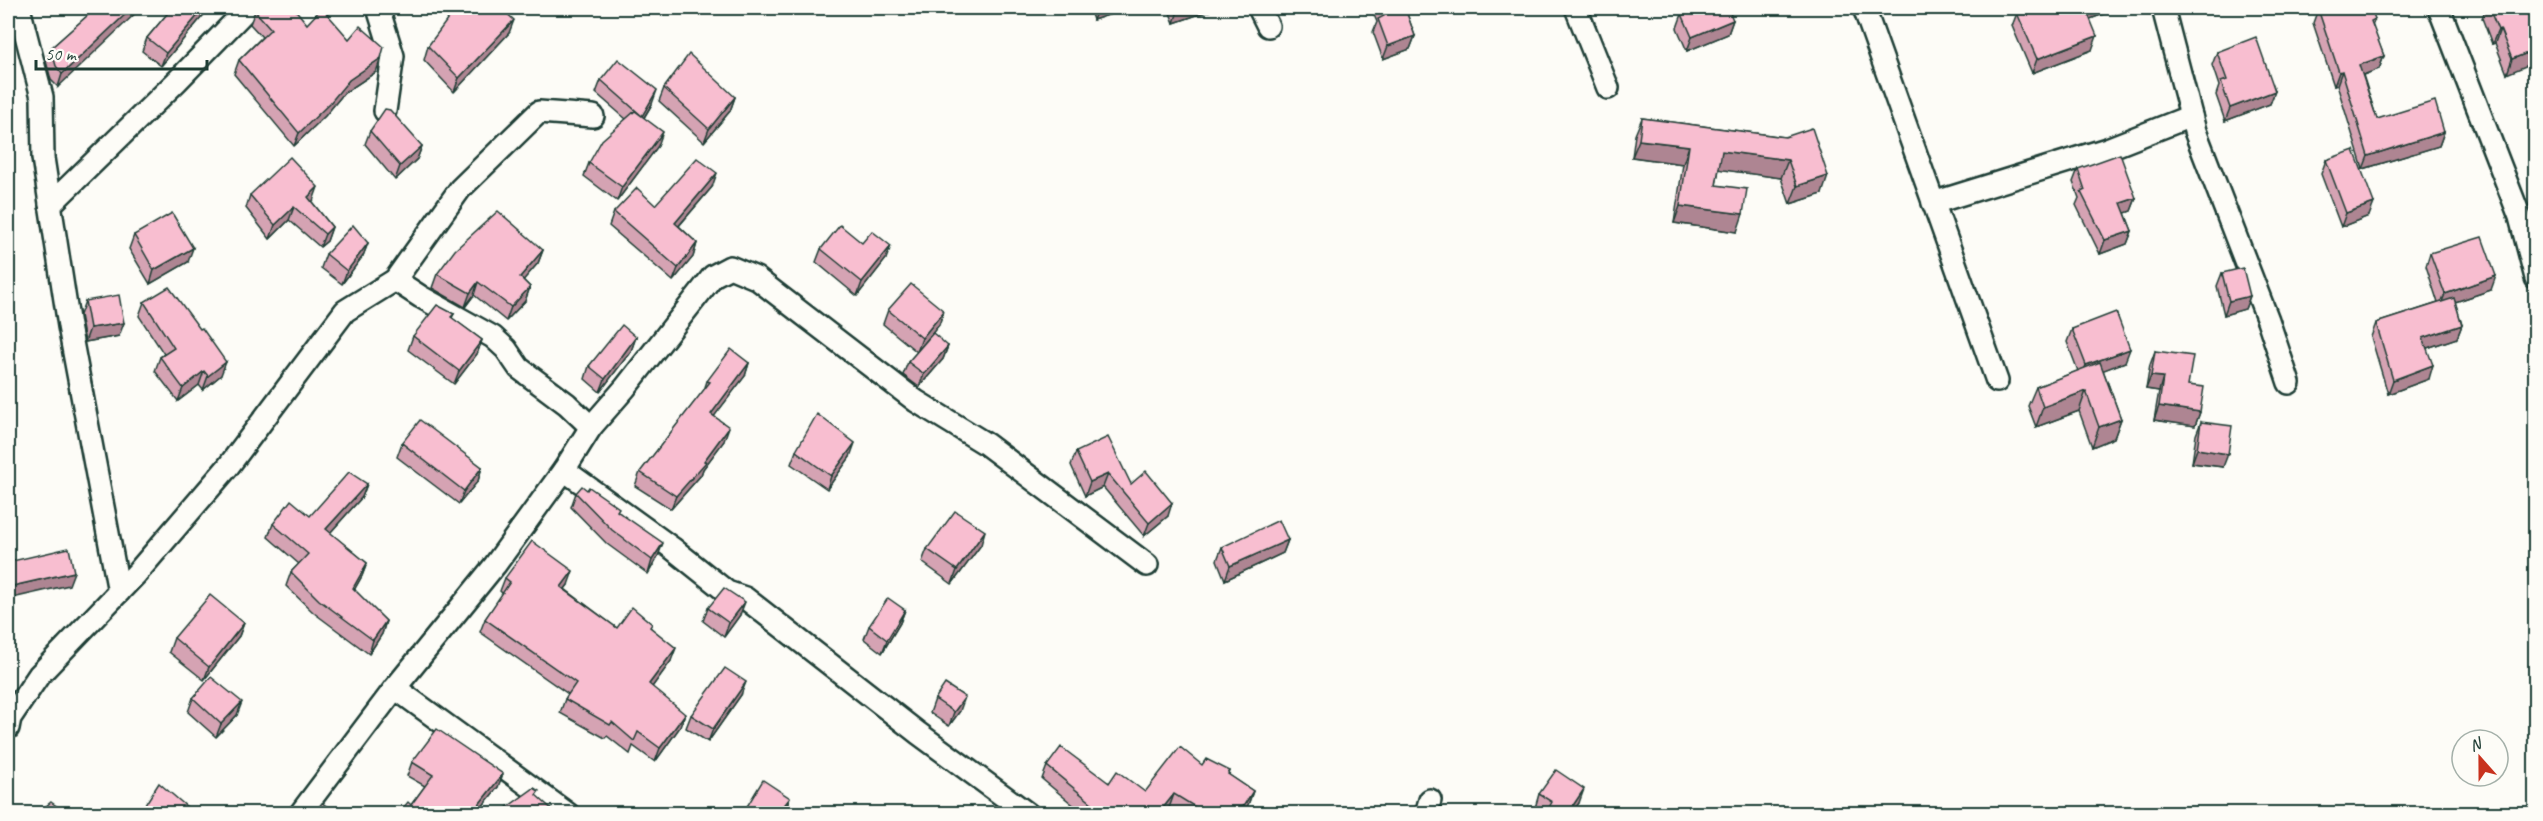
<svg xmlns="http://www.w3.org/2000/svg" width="2543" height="821" font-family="Caveat,sans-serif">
<rect width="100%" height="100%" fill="#fdfcf7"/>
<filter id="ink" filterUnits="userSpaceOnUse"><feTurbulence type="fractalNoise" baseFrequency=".0167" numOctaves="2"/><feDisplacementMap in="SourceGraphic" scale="12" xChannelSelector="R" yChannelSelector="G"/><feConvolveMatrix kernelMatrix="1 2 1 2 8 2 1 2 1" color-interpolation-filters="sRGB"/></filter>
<g filter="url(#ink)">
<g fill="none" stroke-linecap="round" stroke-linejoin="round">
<!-- minor casing -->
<g stroke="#1f3d34" stroke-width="26">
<g id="minor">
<polyline points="19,8 42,97 43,158 69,326 119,592"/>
<polyline points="378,8 393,56 385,111"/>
<polyline points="1259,8 1268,26"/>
<polyline points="1576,8 1608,88"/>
<polyline points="1864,8 1997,381"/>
<polyline points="2163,8 2195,131 2268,320 2289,383"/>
<polyline points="2439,8 2520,217 2536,278"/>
<polyline points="1933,203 2107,149 2191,116"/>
<polyline points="50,205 177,81 248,8"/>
<polyline points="395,280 421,297 493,337 506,349 519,368 567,404 591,427"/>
<polyline points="564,470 672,548 727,592 745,598 918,733 1028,814"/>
<polyline points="8,728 10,718 39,675 136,574 227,468 345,311 395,280 460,189 539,112 593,116"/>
<polyline points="300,814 395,688"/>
<polyline points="568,814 395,688 495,565 564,470 591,427 625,388 713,276 730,267 756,278 916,401 986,444 1147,565"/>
<polyline points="1426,814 1430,800"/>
</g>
</g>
<!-- minor -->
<use href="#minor" stroke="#fdfcf7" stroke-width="21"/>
</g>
<!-- wall -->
<g fill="#d5a3b3" stroke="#1f3d34" stroke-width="1.5">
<polygon points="96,8 58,87 51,80 46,61 51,48"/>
<polygon points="172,8 208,8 206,12 161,66 142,51 147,38"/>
<polygon points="1089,8 1129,8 1093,20"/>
<polygon points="1168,8 1217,8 1174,23"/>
<polygon points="1371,8 1405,8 1415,36 1410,49 1383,59 1373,32 1377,22"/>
<polygon points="2486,8 2535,8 2507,74 2495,43 2492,44 2482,18"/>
<polygon points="2117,9 2090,19 2092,50 2032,73 2012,26 2017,13"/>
<polygon points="2318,9 2375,19 2372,26 2384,56 2379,69 2363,75 2377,119 2444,132 2439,146 2363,169 2337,85 2334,86 2313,23"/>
<polygon points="255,11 307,24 376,72 344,93 325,116 294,146 234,74 239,60 262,37 250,24"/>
<polygon points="1682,14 1733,20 1728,34 1687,51 1677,28"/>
<polygon points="509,33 454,92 424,60 428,46"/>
<polygon points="2217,52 2275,91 2270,104 2225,121 2216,95 2219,86 2212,65"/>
<polygon points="601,80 652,104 644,118 658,146 617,201 584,176 589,163 626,119 596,93"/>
<polygon points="664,88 735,97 730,111 704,142 659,101"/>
<polygon points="1642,118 1785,137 1822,194 1790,204 1781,178 1719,169 1716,185 1737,232 1674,223 1683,164 1632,157 1635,135"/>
<polygon points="370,131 422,146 417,159 395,180 365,144"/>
<polygon points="2326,160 2369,216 2341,227 2321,174"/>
<polygon points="2078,169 2136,198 2131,211 2125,213 2132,231 2127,244 2100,254 2076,205 2079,198 2073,182"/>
<polygon points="712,187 679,226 697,243 693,257 673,281 609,226 614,212 655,205"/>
<polygon points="250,195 313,201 312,202 332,227 327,241 320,247 289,220 270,239 246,208"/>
<polygon points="134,235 188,262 150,284 129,249"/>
<polygon points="368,243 363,256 342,284 321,268 326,254"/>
<polygon points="862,243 886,259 857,296 816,262 821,249"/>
<polygon points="543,250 538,263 523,280 530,287 525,301 506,321 474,295 465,307 432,288 437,274"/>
<polygon points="2430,253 2491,290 2455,302 2462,325 2457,338 2427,348 2429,379 2388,394 2371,337 2376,323 2438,303 2426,266"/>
<polygon points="2222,273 2250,296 2245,309 2224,315 2217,286"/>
<polygon points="85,301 119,336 85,342 80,315"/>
<polygon points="144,302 221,375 203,390 199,385 178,401 155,371 160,357 164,354 139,316"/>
<polygon points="888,310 939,325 924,343 948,346 943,359 919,387 903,375 908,362 917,352 883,324"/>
<polygon points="454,314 452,318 482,340 477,354 454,384 408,350 413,336"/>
<polygon points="2072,329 2125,362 2103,370 2121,419 2114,438 2092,447 2079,411 2036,427 2028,406 2036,387 2078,371 2067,342"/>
<polygon points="636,337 631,351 600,392 585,379 589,366"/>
<polygon points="2155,351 2200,412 2195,426 2154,420 2159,391 2146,389 2150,365"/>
<polygon points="749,363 745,376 714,416 724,441 703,469 701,475 671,509 635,486 640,472 704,390 707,381"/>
<polygon points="2201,422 2223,467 2192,463 2196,435"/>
<polygon points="402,443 482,467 478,481 459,504 397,457"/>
<polygon points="796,451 850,457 827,489 791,464"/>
<polygon points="1076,452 1131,484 1168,516 1144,536 1103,487 1085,496 1071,465"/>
<polygon points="367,484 362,497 330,533 367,563 362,576 354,590 386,621 382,634 369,654 314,613 286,586 291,572 299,564 268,537 273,524 310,516"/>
<polygon points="576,493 618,511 658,556 648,574 607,544 571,507"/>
<polygon points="1288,540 1283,553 1225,580 1217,560 1222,547"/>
<polygon points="981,545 952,584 922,562 927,549"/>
<polygon points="505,578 568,585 565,589 617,628 651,628 671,661 652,687 680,727 655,762 633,746 630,754 607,736 605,738 560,713 565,699 568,694 480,632 485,619 503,594 500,591"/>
<polygon points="708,608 740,615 724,637 703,621"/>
<polygon points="905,610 900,623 882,653 864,639 869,626"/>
<polygon points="244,623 239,636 204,680 169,652 174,638"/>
<polygon points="741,695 708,742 686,728 691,715"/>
<polygon points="193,698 237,715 216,737 188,712"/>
<polygon points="935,699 960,711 949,726 930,713"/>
<polygon points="412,762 498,787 477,813 399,813 411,805 425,786 407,776"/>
<polygon points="1202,765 1230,771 1229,775 1253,791 1248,805 1242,813 1178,813 1169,808 1164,813 1083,813 1042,779 1047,766 1145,792"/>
<polygon points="1539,794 1579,803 1572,813 1543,813 1535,808"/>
</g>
<!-- shaded-wall -->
<g fill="#ae8592" stroke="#1f3d34" stroke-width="1.5">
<polygon points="132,8 141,8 58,87 62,74"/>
<polygon points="204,8 208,8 206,12 161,66 166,53"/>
<polygon points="1098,8 1129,8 1093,20"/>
<polygon points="1179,8 1217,8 1174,23"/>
<polygon points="1497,8 1506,8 1496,11"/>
<polygon points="2090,8 2117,8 2117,9 2082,22 2086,9"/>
<polygon points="514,20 509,33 454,92 459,78"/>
<polygon points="1733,20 1728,34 1687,51 1692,37"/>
<polygon points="2500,29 2495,43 2492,44 2498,30"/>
<polygon points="1415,36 1410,49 1383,59 1388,46"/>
<polygon points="2097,36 2092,50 2032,73 2037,59"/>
<polygon points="2535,50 2535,62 2507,74 2512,59"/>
<polygon points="2384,56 2379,69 2355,78 2359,65"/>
<polygon points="381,58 376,72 344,93 325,116 294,146 299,133 349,80"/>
<polygon points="2342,71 2337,85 2334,86 2339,72"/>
<polygon points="657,90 652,104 637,129 642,116"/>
<polygon points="2275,91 2270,104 2225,121 2230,108"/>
<polygon points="735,97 730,111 704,142 709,129"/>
<polygon points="663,132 658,146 617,201 622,187"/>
<polygon points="2444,132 2439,146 2363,169 2368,156"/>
<polygon points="1639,140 1689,146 1683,164 1632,157"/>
<polygon points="422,146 417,159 395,180 400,166"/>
<polygon points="1722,151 1788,160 1781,178 1716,169"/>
<polygon points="717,173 712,187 670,236 675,223"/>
<polygon points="1828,176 1822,194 1790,204 1797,186"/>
<polygon points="318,187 313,201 303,210 308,197"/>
<polygon points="2136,198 2131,211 2117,216 2121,203"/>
<polygon points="2374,203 2369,216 2341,227 2346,213"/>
<polygon points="1680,206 1743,214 1737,232 1674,223"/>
<polygon points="294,207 289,220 270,239 275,225"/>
<polygon points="332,227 327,241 320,247 325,234"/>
<polygon points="2132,231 2127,244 2100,254 2105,240"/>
<polygon points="368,243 363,256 342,284 347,271"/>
<polygon points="697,243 693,257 673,281 678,268"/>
<polygon points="891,246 886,259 857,296 862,282"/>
<polygon points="193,248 188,262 150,284 154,270"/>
<polygon points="543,250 538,263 515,290 520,277"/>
<polygon points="2496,276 2491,290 2440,307 2445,294"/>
<polygon points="478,282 474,295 465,307 470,293"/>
<polygon points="530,287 525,301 506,321 511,307"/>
<polygon points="2250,296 2245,309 2224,315 2229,301"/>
<polygon points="944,311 939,325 917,352 922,338"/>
<polygon points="124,323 119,336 85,342 90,328"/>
<polygon points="2462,325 2457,338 2418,351 2423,338"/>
<polygon points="636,337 631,351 600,392 605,379"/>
<polygon points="482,340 477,354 454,384 459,371"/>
<polygon points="948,346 943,359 919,387 924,374"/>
<polygon points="2130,349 2125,362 2081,379 2086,365"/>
<polygon points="226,362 221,375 203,390 208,376"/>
<polygon points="749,363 745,376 706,427 711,414"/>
<polygon points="2433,365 2429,379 2388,394 2393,380"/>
<polygon points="204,371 199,385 178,401 183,388"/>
<polygon points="2151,376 2163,377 2159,391 2146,389"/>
<polygon points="2086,391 2079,411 2036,427 2043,407"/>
<polygon points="2159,406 2200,412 2195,426 2154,420"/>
<polygon points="2121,419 2114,438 2092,447 2099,427"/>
<polygon points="729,427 724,441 703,469 701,475 671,509 676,496 704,461"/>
<polygon points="855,443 850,457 827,489 831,476"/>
<polygon points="2197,449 2228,454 2223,467 2192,463"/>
<polygon points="482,467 478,481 459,504 464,491"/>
<polygon points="1108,474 1103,487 1085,496 1090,482"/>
<polygon points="367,484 362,497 321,543 326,529"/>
<polygon points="1172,503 1168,516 1144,536 1149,523"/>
<polygon points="985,531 981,545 952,584 957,570"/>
<polygon points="1288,540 1283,553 1225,580 1230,566"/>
<polygon points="663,543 658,556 648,574 652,560"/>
<polygon points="367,563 362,576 348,601 353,588"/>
<polygon points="573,571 568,585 556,600 561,587"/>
<polygon points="74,572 69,585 8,599 8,587"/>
<polygon points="745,602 740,615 724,637 729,623"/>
<polygon points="905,610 900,623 882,653 887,640"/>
<polygon points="386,621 382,634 369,654 373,640"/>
<polygon points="244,623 239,636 204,680 209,667"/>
<polygon points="676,648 671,661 644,698 649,684"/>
<polygon points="746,682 741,695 708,742 713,729"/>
<polygon points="965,697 960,711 949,726 954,712"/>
<polygon points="242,702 237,715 216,737 221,724"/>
<polygon points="685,714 680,727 655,762 660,748"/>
<polygon points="503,774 498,787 477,813 472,813"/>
<polygon points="1584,789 1579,803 1572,813 1568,813"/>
<polygon points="1253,791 1248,805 1242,813 1239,813"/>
<polygon points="1174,794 1169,808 1164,813 1159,813"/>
<polygon points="790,798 785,812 784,813 778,813"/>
</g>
<!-- building -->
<g fill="#f8bed0" stroke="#1f3d34" stroke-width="1.5">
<polygon points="96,8 132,8 62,74 56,66 51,48"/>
<polygon points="172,8 204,8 166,53 147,38"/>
<polygon points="258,8 294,8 307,24 322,8 349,39 360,26 384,47 381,58 349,80 330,103 299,133 239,60 271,29 255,11"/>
<polygon points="456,8 501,8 514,20 459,78 428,46"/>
<polygon points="1381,8 1405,8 1415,36 1388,46 1378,19 1384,16"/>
<polygon points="1699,8 1728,8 1733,20 1692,37 1682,14"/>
<polygon points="2031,8 2090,8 2086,9 2097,36 2037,59 2017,13"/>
<polygon points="2323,8 2371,8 2375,19 2371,21 2384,56 2359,65 2377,119 2435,101 2444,132 2368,156 2342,71 2339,72 2318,9"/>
<polygon points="2489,8 2535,8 2535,50 2512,59 2500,29 2498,30"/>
<polygon points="2256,37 2275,91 2230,108 2221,82 2227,80 2217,52"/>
<polygon points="689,54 735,97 709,129 664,88"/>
<polygon points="618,59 657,90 642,116 601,80"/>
<polygon points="385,109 390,110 422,146 400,166 370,131"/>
<polygon points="635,111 663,132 622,187 589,163 602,140"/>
<polygon points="1642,118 1785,137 1812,128 1828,176 1797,186 1788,160 1722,151 1716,185 1747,189 1743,214 1680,206 1689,146 1639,140"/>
<polygon points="2354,150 2374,203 2346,213 2326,160"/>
<polygon points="2120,154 2136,198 2121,203 2132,231 2105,240 2081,192 2085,190 2078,169"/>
<polygon points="290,157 318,187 308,197 332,227 325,234 294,207 275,225 250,195"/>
<polygon points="697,158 717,173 675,223 697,243 678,268 614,212 637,188 655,205"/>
<polygon points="498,211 543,250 520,277 530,287 511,307 478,282 470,293 437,274 455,250"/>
<polygon points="172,213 193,248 154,270 134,235"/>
<polygon points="353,225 368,243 347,271 326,254"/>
<polygon points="840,225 862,243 872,231 891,246 862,282 821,249"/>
<polygon points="2482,237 2496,276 2445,294 2430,253"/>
<polygon points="2243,268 2250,296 2229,301 2222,273"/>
<polygon points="911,284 944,311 922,338 888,310"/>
<polygon points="169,287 200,329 202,328 226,362 208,376 204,371 183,388 160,357 174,348 144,302"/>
<polygon points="119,295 124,323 90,328 85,301"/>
<polygon points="2454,298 2462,325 2423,338 2433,365 2393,380 2376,323"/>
<polygon points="437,305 454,314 451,317 482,340 459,371 413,336"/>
<polygon points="2116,312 2130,349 2086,365 2072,329"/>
<polygon points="622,325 636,337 605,379 589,366"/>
<polygon points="933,333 948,346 924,374 908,362"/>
<polygon points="731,349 749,363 711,414 729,427 704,461 706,462 676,496 640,472 710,382 707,381"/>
<polygon points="2155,351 2193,356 2188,385 2204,387 2200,412 2159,406 2163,377 2151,376"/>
<polygon points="2100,362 2121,419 2099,427 2086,391 2043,407 2036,387"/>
<polygon points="817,414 855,443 831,476 796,451"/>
<polygon points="420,420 482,467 464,491 402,443"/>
<polygon points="2201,422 2232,426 2228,454 2197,449"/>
<polygon points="1108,437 1131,484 1146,471 1172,503 1149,523 1108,474 1090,482 1076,452"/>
<polygon points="349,472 367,484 326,529 367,563 353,588 386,621 373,640 319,600 291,572 308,554 273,524 291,500 310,516"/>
<polygon points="582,486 587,490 589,487 619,508 617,511 663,543 652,560 612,530 576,493"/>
<polygon points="955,511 985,531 957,570 927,549"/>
<polygon points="1279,520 1288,540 1230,566 1222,547"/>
<polygon points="532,541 573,571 561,587 617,628 632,607 652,624 650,627 676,648 649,684 685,714 660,748 638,732 634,741 612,722 610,725 565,699 576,683 485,619 510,582 505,578"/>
<polygon points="69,548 74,572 8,587 8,562"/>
<polygon points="724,588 745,602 729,623 708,608"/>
<polygon points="210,595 244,623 209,667 174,638"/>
<polygon points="888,598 905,610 887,640 869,626"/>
<polygon points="8,661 10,673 8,673"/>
<polygon points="725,668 746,682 713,729 691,715"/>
<polygon points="211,677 242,702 221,724 193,698"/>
<polygon points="945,684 965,697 954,712 935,699"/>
<polygon points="437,729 503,774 472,813 399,813 408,802 411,805 433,775 412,762"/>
<polygon points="1061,747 1109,783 1117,771 1145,792 1180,747 1202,765 1206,759 1230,771 1228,774 1253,791 1239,813 1205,813 1174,794 1159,813 1104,813 1047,766"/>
<polygon points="1556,770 1584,789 1568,813 1546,813 1552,802 1539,794"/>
<polygon points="763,780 790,798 778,813 743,813"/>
<polygon points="159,783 194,813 137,813 145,805"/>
<polygon points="534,788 539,791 536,795 556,813 499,813"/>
<polygon points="51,802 66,813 38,813"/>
<polygon points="322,803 337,813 314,813"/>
</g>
</g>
<!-- margin -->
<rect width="2543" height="821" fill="none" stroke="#fdfcf7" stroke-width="30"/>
<rect x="15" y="15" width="2513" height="791" fill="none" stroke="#1f3d34" stroke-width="2" filter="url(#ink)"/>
<!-- north arrow -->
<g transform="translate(2480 758) rotate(339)"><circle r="28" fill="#fdfcf7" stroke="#a4b0a9" stroke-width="1.5"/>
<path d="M0-4.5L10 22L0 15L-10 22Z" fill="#c8321e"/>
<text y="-9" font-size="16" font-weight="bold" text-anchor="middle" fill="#1f3d34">N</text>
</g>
<!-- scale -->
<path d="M36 60v9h171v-9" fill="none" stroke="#1f3d34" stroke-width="3"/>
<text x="45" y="60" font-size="18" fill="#1f3d34" stroke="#fdfcf7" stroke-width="4.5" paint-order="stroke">50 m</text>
</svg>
